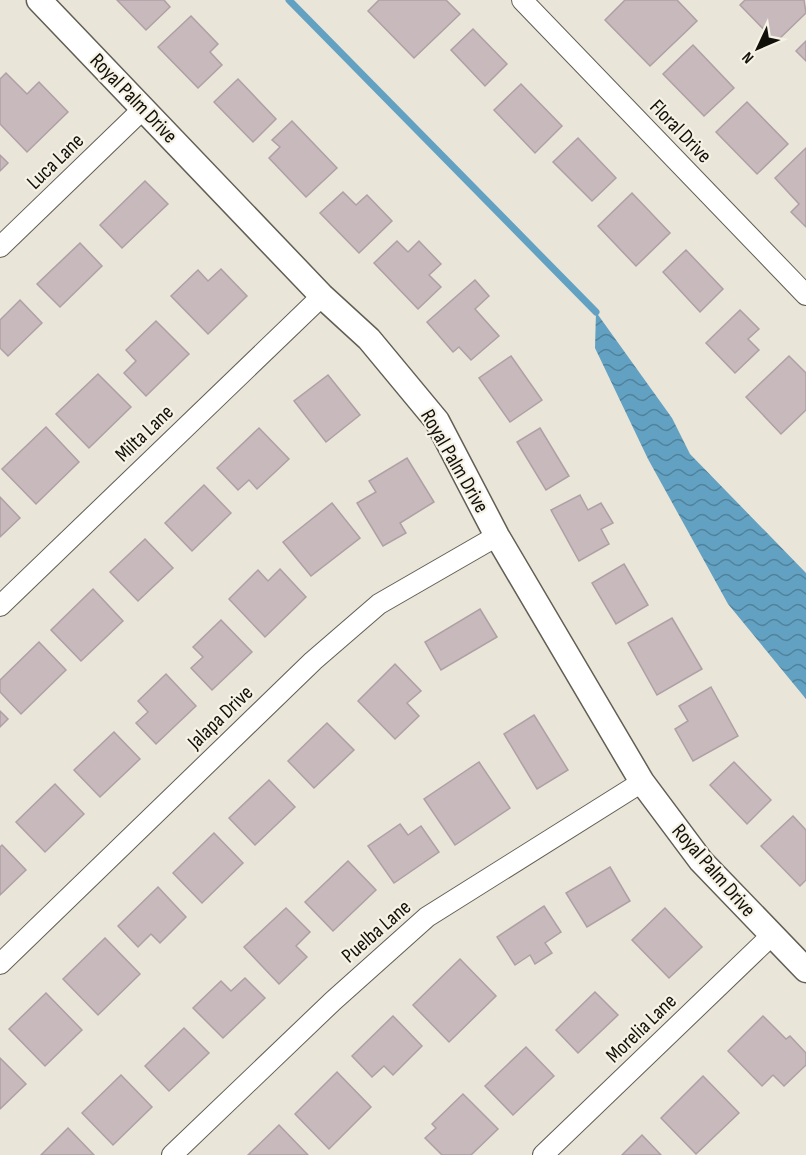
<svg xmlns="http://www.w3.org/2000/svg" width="806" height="1155" font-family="'Sofia Sans Condensed',sans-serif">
<defs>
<pattern id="water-waves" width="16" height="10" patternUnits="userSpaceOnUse" patternTransform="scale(1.5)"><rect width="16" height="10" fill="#63a1c2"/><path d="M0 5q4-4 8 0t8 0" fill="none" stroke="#50829c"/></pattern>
</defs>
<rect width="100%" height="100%" fill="#e9e5d8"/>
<!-- water -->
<polygon fill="url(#water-waves)" points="596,312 672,418 690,454 806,573 806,699 728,604 648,459 595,348"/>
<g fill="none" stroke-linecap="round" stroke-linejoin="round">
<!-- stream -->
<polyline stroke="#63a1c2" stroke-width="7" points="289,0 596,312"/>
</g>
<!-- building -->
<g fill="#c8b9bd" stroke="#afa0a5" stroke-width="1.5">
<polygon points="117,0 164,0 170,7 146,30"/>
<polygon points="379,0 446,0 460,14 414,58 368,11"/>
<polygon points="625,0 677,0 697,21 650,66 605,20"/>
<polygon points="745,0 804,0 806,13 776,42 740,5"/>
<polygon points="191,16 218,44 210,52 222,65 198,88 158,47"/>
<polygon points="473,29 507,64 485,86 451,50"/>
<polygon points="806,41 806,61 796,51"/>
<polygon points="693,45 734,88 704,116 663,74"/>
<polygon points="6,73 27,94 39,82 68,112 27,152 0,124 0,79"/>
<polygon points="238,79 276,119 253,142 214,102"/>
<polygon points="521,84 562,126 535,153 494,110"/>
<polygon points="747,102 788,144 757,174 716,132"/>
<polygon points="292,121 337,168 306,197 269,158 280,147 272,140"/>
<polygon points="578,138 616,178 592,201 553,162"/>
<polygon points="806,148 806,227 791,212 799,204 775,178"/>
<polygon points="0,155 8,163 0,171"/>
<polygon points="145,181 168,204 122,248 100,225"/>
<polygon points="343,192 356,205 367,195 392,221 359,253 320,213"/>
<polygon points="632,193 670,233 636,266 598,226"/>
<polygon points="397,241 408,252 419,241 441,264 429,275 441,287 418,309 374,263"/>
<polygon points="80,243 102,266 60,307 37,284"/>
<polygon points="686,250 723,289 700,312 663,272"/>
<polygon points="221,269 247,296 208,334 171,296 198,270 208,281"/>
<polygon points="475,280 489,296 475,309 499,336 471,360 459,347 453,352 427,322"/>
<polygon points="20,300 42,323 8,356 0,348 0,320"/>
<polygon points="740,310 759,329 748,339 759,350 735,373 706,343"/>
<polygon points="156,321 189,354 146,396 124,373 136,361 126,350"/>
<polygon points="511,356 542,400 510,422 479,378"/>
<polygon points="789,356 806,373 806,410 781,434 746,397"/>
<polygon points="98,374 131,407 89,448 56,414"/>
<polygon points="328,375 360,415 326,442 294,401"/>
<polygon points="46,427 79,462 36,504 2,469"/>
<polygon points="259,428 289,459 257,489 249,480 238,490 217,468"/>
<polygon points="540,428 569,476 546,490 517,442"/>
<polygon points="407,458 434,502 400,523 406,533 383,546 357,503 376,492 369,481"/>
<polygon points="204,485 231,513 192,551 165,523"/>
<polygon points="580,495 588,510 601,503 613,523 601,529 609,544 579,561 551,510"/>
<polygon points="0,497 20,518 0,537"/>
<polygon points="332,503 360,538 311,576 283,542"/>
<polygon points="145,539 173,568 138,601 110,572"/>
<polygon points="624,564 648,605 616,624 592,583"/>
<polygon points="280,569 306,597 265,637 229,599 258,570 268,581"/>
<polygon points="93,589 123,621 81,661 51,630"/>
<polygon points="480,609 497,637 441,670 425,642"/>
<polygon points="672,618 702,669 657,695 628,643"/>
<polygon points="221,620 252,652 212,690 191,668 203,657 193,647"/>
<polygon points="39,642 66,670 21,714 0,692 0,680"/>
<polygon points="395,664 421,691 407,703 419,716 395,739 358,701"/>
<polygon points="166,674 196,706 156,744 136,723 148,712 138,701"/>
<polygon points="711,687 738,736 693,761 675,729 688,721 679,706"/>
<polygon points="0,711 8,719 0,727"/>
<polygon points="534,715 568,770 537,789 504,734"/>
<polygon points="327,723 354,750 314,788 288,761"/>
<polygon points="114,732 140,759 100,797 74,770"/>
<polygon points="479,762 510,808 455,845 424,799"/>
<polygon points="734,762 771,800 747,824 710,785"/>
<polygon points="269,780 295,807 255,845 229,818"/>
<polygon points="55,784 84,814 45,852 16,822"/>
<polygon points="793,816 806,830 806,880 800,886 761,846"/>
<polygon points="400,824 408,835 421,826 439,852 394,883 368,846"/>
<polygon points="214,833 243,863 202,903 173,873"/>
<polygon points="2,845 26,870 0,895 0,847"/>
<polygon points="348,861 376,890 333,931 305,902"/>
<polygon points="610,867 630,901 587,927 566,893"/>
<polygon points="158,887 186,917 160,943 151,934 138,947 118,926"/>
<polygon points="544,906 561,932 545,943 552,953 535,964 530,955 515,965 497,937"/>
<polygon points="286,908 310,932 296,946 307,957 279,984 244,947"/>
<polygon points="665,908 702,947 669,978 632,940"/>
<polygon points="105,938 140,974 98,1015 63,979"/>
<polygon points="460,959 496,996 449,1042 413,1005"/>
<polygon points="245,978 265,998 223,1038 193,1008 221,981 231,991"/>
<polygon points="595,992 618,1015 578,1053 556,1030"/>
<polygon points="46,993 82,1030 45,1066 9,1029"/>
<polygon points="393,1016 422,1046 393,1075 384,1066 372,1077 352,1056"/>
<polygon points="763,1016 786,1039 790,1036 806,1053 806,1065 784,1086 773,1075 762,1086 728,1051"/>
<polygon points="184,1028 209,1053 169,1091 145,1066"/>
<polygon points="526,1047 554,1076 513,1115 485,1086"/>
<polygon points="0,1058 26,1084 0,1109"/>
<polygon points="337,1072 371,1107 329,1149 295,1114"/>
<polygon points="121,1075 152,1107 113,1145 82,1113"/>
<polygon points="703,1076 739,1113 696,1154 661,1118"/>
<polygon points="463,1094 498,1129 471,1155 442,1155 425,1138 436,1128 432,1124"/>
<polygon points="279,1125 308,1155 248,1155"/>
<polygon points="68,1128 94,1155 41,1155"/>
<polygon points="642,1135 661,1155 622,1155"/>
</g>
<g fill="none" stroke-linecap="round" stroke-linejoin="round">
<!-- minor casing -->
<g stroke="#625e53" stroke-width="22">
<g id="minor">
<polyline points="522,0 806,295"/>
<polyline points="0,247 144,108"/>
<polyline points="0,606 322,296"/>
<polyline points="0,964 313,661 379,604 497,536"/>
<polyline points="172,1155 333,1001 427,917 642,782"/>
<polyline points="543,1155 772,935"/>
</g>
</g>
<!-- tertiary casing -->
<g stroke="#625e53" stroke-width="27">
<polyline id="tertiary" points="39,0 322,296 369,339 437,421 497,536 642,782 701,861 806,970"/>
</g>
<!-- minor -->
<use href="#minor" stroke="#fff" stroke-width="20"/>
<!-- tertiary -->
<use href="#tertiary" stroke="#fff" stroke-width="24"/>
</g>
<g text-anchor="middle" stroke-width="4.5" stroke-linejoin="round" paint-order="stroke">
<!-- street labels -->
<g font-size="21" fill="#11100b" stroke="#f6f2e5">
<text transform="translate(134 98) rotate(46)" y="7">Royal Palm Drive</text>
<text transform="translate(681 131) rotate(46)" y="7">Floral Drive</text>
<text transform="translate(55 161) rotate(-44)" y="7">Luca Lane</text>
<text transform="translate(144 433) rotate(-44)" y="7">Milta Lane</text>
<text transform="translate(455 461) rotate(60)" y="7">Royal Palm Drive</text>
<text transform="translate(220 717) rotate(-44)" y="7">Jalapa Drive</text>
<text transform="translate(714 870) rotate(49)" y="7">Royal Palm Drive</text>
<text transform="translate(376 931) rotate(-41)" y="7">Puelba Lane</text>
<text transform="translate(641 1028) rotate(-44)" y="7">Morelia Lane</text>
</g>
</g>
<!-- north arrow -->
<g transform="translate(758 48) rotate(226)" stroke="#f6f2e5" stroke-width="4.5" paint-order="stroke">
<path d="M0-4.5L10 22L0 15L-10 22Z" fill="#11100b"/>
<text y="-9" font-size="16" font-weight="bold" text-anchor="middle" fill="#11100b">N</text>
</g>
</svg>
